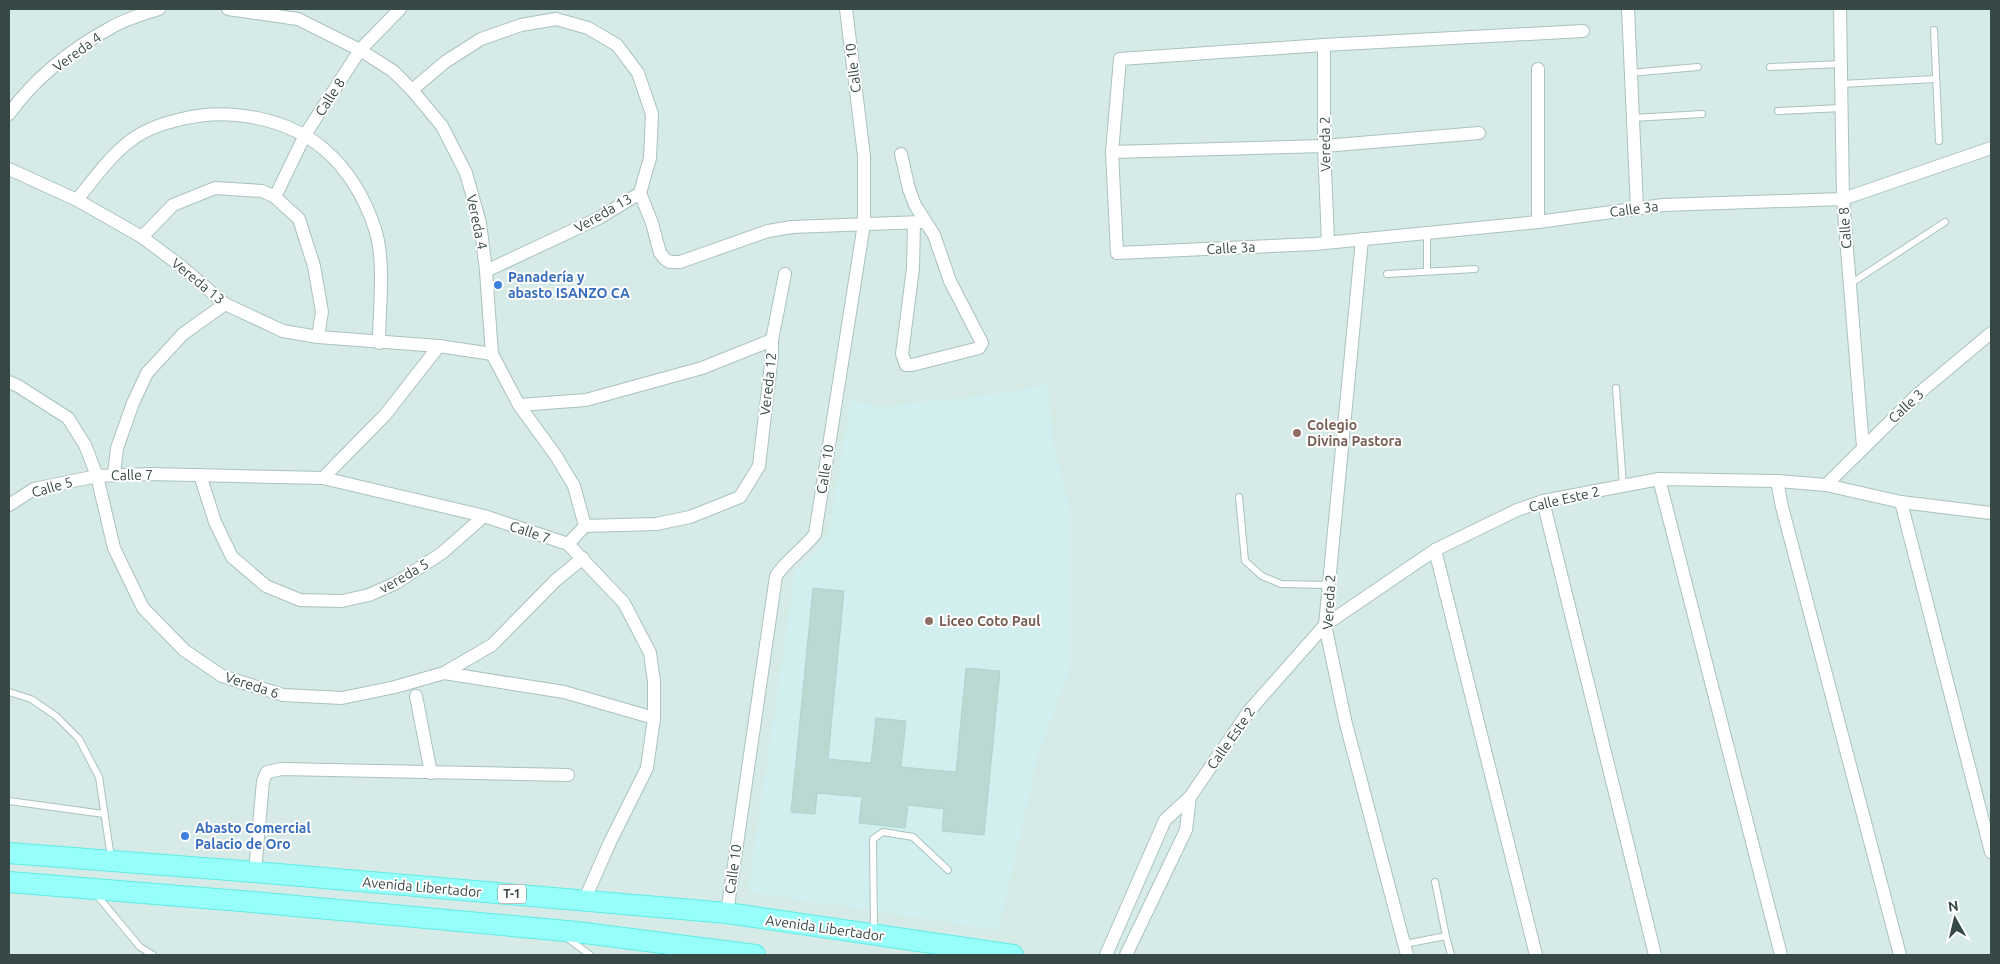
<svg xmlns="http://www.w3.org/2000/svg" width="2000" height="964" font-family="Ubuntu,sans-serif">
<rect width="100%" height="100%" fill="#e8f5f4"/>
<!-- residential -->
<rect fill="#d6eae8" x="9" y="9" width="1982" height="946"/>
<!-- education -->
<polygon fill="#d1efee" points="1049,384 1052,438 1070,508 1070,670 1039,751 999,930 748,892 795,572 828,537 851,401 880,407 997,394"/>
<!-- building -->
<polygon fill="#bcd8d3" stroke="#afd3ce" points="813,588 844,591 828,759 871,763 876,718 906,721 901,767 956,772 966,668 1000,671 984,835 942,831 944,809 908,805 905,828 859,823 862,797 817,793 815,814 791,812"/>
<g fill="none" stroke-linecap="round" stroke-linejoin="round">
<!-- service casing -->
<g stroke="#aac2bf" stroke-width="8">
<g id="service">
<polyline points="1934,30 1939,141"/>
<polyline points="1770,67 1841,64"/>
<polyline points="1630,73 1698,67"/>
<polyline points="1841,84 1935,79"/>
<polyline points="1778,111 1842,108"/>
<polyline points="1633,118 1702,114"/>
<polyline points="1427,233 1427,271"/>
<polyline points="1387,274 1475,269"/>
<polyline points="1850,284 1945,222"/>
<polyline points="1616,388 1623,486"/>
<polyline points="1239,497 1245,561 1262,576 1281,584 1329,585"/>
<polyline points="9,692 31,699 56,716 79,739 99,777 111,858"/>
<polyline points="9,801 104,814"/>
<polyline points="95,893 140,947 153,955"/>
<polyline points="874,931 873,839 883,832 913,837 948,870"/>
<polyline points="1446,936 1451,955"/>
<polyline points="566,937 590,955"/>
<polyline points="1405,944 1446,936 1435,882"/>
</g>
</g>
<!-- minor casing -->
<g stroke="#aac2bf" stroke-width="14">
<g id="minor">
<polyline points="228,9 298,19 360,50 393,71 412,90 442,126 466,173 480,223 486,271 492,354 519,405 556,456 574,486 585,526 568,544"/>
<polyline points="1628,9 1637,208"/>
<polyline points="1840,9 1843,199 1863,447"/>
<polyline points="1583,31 1324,45 1120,59 1112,152 1117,253 1315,244 1538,222 1663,205 1843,199 1991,148"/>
<polyline points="1324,45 1324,146 1328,242"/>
<polyline points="1538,69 1538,222"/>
<polyline points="412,90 445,62 481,39 521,25 556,19 588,28 617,45 638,73 652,114 650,158 640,193 599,218 486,271"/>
<path d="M9,114C35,78 73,48 112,27C126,19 143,14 159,9"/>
<polyline points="1112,152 1324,146 1479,133"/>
<polyline points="901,154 909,189 915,205 934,235 950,281 982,343 979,348 912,365 906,365 902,354 913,268 914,223"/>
<polyline points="9,169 77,200 142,237 182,267 225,304 283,331 318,337 439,346 492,354"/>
<polyline points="640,193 652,223 660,253 665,259 670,262 680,262 768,231 792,227 921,222"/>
<polyline points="275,197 305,135 360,50 400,9"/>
<path d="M77,200C93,180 109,157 130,141C145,129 164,123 182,119C228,107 288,118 325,150C348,170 364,197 374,226C386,259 379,307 379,343"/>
<polyline points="142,237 173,205 215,188 262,191 275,197 299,219 314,266 322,312 318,337"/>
<polyline points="1362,239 1325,625 1346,724 1407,955"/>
<polyline points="772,340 785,274"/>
<polyline points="9,382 18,386 68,418 85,445 97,476 114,548 143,608 184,650 222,676 283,695 342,698 395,687 444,673 564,692 654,718"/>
<polyline points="519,405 586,400 702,368 772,340 772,355 759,466 740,497 690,517 656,524 585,526"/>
<polyline points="114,474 117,448 133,403 147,373 183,334 225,304"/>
<polyline points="200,475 215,522 232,557 266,586 300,600 342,601 369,595 396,583 442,553 484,516"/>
<polyline points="323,478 385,415 439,346"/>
<polyline points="1659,479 1781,955"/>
<polyline points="1777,481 1782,507 1900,955"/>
<polyline points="1826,485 1918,394 1991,333"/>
<polyline points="1543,501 1655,955"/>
<polyline points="1901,502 1991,852"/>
<polyline points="9,505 34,489 97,476 150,474 323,478 484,516 568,544 624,603 650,653 654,682 654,718 647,768 610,842 584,901"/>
<polyline points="1435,550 1536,955"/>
<polyline points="444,673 492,645 556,580 583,558"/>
<polyline points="416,696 431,773"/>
<polyline points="255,872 263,781 267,772 282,769 568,775"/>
<path d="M727,913L776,576C787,559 803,550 815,534L864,224V156L846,9"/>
<polyline points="1106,955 1165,820 1190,797 1249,711 1325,625 1435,550 1517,510 1543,501 1659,479 1777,481 1826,485 1901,502 1991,513"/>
<polyline points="1126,955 1186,830 1190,797"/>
</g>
</g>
<!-- primary casing -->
<g stroke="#5eede4" stroke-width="22">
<g id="primary">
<polyline points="9,853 255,872 727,913 1013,955"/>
<polyline points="9,882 253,902 577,932 755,955"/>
</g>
</g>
<!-- service -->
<use href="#service" stroke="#fff" stroke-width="6"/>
<!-- minor -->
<use href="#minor" stroke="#fff" stroke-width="12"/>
<!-- primary -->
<use href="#primary" stroke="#97fffa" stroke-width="20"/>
</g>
<!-- markers -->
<g fill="#3f7fe0" stroke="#fff" stroke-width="2">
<circle cx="498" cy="285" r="5"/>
<circle cx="185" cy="836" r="5"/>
</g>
<g fill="#8d6e63" stroke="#fff" stroke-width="2">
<circle cx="1297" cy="433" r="5"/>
<circle cx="929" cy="621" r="5"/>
</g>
<g text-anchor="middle" stroke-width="4" stroke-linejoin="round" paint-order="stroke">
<!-- shield labels -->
<rect fill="#fff" stroke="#72807e" stroke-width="1" x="498" y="884.5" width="28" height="19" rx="4"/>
<g font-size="12" font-weight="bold" fill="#364946">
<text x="512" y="898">T-1</text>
</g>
<!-- street labels -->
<g font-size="14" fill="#364946" stroke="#fff">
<text transform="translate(77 52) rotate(-36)" y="5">Vereda 4</text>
<text transform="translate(853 68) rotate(-97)" y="5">Calle 10</text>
<text transform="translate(330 97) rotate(-57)" y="5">Calle 8</text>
<text transform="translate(1325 144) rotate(-91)" y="5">Vereda 2</text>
<text transform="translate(1634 209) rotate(-7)" y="5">Calle 3a</text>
<text transform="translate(603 213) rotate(-30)" y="5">Vereda 13</text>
<text transform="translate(477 222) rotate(78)" y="5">Vereda 4</text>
<text transform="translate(1845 228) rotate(-94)" y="5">Calle 8</text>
<text transform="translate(1231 248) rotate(-3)" y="5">Calle 3a</text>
<text transform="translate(198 281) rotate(39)" y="5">Vereda 13</text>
<text transform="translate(768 384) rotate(-84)" y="5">Vereda 12</text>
<text transform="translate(1906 406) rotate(-43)" y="5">Calle 3</text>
<text transform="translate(825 469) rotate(-81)" y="5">Calle 10</text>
<text transform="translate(132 475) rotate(-1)" y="5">Calle 7</text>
<text transform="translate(52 487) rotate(-16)" y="5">Calle 5</text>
<text transform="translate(1564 499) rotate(-13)" y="5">Calle Este 2</text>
<text transform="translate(530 532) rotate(19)" y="5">Calle 7</text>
<text transform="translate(404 576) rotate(-30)" y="5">vereda 5</text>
<text transform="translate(1329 602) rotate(-87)" y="5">Vereda 2</text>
<text transform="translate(252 685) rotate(18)" y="5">Vereda 6</text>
<text transform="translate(1231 738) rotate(-55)" y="5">Calle Este 2</text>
<text transform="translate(733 869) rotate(-82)" y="5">Calle 10</text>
<text transform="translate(422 887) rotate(5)" y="5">Avenida Libertador</text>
<text transform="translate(825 928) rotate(8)" y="5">Avenida Libertador</text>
</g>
<!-- shop labels -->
<g font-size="14" font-weight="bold" fill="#366cbe" stroke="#fff" text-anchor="start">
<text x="508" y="282">Panadería y<tspan x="508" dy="16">abasto ISANZO CA</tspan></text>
<text x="195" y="833">Abasto Comercial<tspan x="195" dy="16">Palacio de Oro</tspan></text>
</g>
<!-- education labels -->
<g font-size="14" font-weight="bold" fill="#785e54" stroke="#fff" text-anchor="start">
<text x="1307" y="430">Colegio<tspan x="1307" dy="16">Divina Pastora</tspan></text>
<text x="939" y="626">Liceo Coto Paul</text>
</g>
</g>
<!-- border -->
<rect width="2000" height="964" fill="none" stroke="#364946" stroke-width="20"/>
<!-- north arrow -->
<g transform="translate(1955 919) rotate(352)" stroke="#ffffff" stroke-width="4" paint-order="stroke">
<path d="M0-4L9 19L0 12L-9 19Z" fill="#364946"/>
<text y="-8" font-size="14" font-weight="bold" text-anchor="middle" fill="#364946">N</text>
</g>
</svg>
